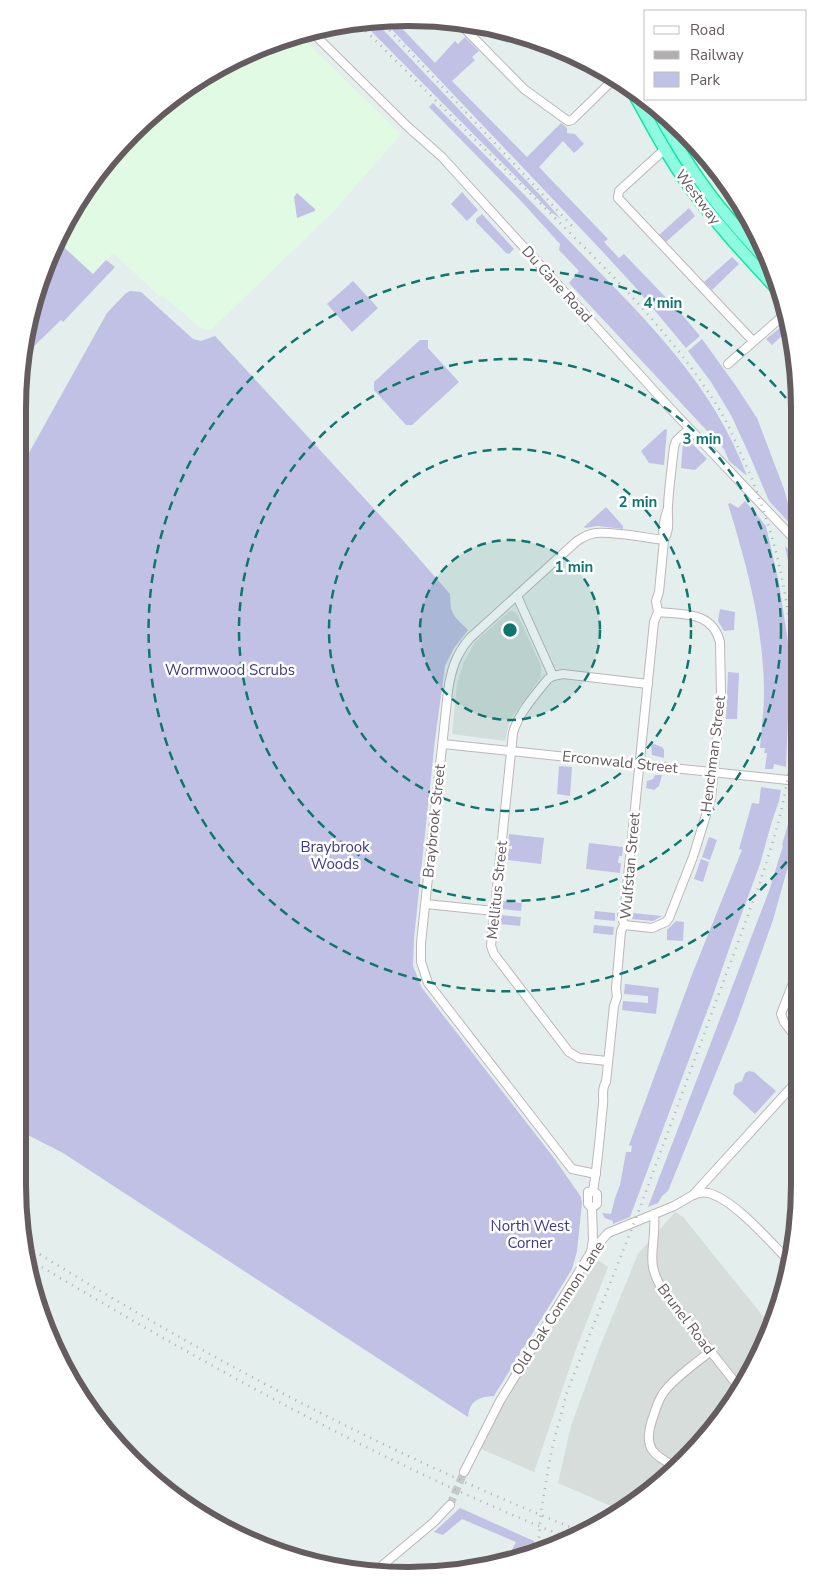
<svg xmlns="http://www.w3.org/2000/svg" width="817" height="1593" font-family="'Nunito Sans',sans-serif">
<rect width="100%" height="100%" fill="#e4eeec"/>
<!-- industrial -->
<g fill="#d6ddda">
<polygon points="675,1212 683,1217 771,1326 759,1358 685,1461 618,1509 558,1483 571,1426 599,1349 638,1254"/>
<polygon points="592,1256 608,1267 575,1352 534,1472 479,1448 515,1379"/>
</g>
<!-- education -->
<polygon fill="#d2dedb" points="510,611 514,611 518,616 541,666 541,677 510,720 505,741 452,734 457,684 464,662 475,642"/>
<!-- medical -->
<polygon fill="#e0fae3" points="299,35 401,134 333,212 211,330 201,328 163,296 158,295 113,253 93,274 56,240 98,170 151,114 213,70 283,38"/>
<!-- green -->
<g fill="#c1c1e5">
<polygon points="374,20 540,195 561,219 551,212 361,21"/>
<polygon points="383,20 394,20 435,63 455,41 458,44 465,37 479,51 472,57 475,60 452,81 527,157 561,123 567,128 567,133 575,134 584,144 574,153 563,141 539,167 608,239 604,242 619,258 624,254 677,309 700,336 686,348 636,288 602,251"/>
<path d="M433,103C482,152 531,201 579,251C646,320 713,384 747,476L729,461L724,449L569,283L579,271L559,250L560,244L521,201L429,107Z"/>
<polygon points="462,192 478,210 467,221 451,204"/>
<polygon points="297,193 315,209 315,211 297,218 294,197"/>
<polygon points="689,208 695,216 666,242 659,235"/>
<polygon points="482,214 514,249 509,254 506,253 476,222 476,219"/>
<polygon points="56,240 93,274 106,260 115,267 63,322 61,320 23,357 31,308"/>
<polygon points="732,257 739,264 712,290 704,282"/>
<polygon points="353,281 378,308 352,332 327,304"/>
<path d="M130,291L141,292L193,339L201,341L215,336L400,537L450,594L451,609L455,617L468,630L454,648L445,666L435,740L414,938L413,966L422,988L554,1158L581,1197L582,1203L577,1251L572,1269L494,1396C479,1397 470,1400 468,1417L63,1153L18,1130V449L26,456L30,451L107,313L126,293Z"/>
<polygon points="781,327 788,328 791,337 786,332 772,345 766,339"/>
<polygon points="702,339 736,386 757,418 784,489 795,529 769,501 749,454 731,415 711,382 688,351"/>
<polygon points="420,340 428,340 428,348 459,382 412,425 406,425 374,390 374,382"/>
<polygon points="665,429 667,430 664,465 649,463 641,451"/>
<polygon points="685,440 689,440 707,459 695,470 681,468 683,442"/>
<path d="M745,501L766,526L779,583L788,642L789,696L786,767L774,764L773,769H765L767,753H764L765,748H760C761,730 764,712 764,694C764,628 747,566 728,504L730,503L738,508Z"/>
<polygon points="606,507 623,526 623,529 598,526 585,528 584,527"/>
<polygon points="785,546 797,558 797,611 793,585"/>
<polygon points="720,609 735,612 734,630 724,631 718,621"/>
<polygon points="728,672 739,673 737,719 726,719"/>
<polygon points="651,743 662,747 664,750 664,758 652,755"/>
<polygon points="559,766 572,767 570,796 557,794"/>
<polygon points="655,775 662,775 659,786 654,790 646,788 647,781 653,779"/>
<polygon points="761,787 781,790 779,801 772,821 760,864 731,943 712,998 630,1217 613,1224 613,1221 605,1218 602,1213 611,1214 615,1198 620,1185 626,1152 631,1152 632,1146 629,1145 693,972 742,850 739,849 752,803 759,804"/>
<polygon points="797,812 795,818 798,819 798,831 773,920 737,1021 668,1191 662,1196 658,1203 648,1207 769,891 783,846 782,845 790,817"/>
<polygon points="509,834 544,838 541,864 507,860 508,849 512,849 512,846 508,846"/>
<polygon points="709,837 717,840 710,860 702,857"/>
<polygon points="589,843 623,847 622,856 619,856 618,863 621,863 620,873 586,869"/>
<polygon points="701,859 709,862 703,882 694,879"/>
<polygon points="503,901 522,903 521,911 502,909"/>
<polygon points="595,911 615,913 615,921 594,919"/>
<polygon points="633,913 662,916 653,921 632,919"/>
<polygon points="501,915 521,917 520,926 500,924"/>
<polygon points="676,921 684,922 683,941 667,940 667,930"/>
<polygon points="594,925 614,927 613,935 593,933"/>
<polygon points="625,984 659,988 656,1014 622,1010 623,1001 648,1003 648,996 624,994"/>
<polygon points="749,1071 754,1072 776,1091 755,1114 733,1094 735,1084 742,1081 745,1073"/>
<polygon points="460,1508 534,1541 535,1553 505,1563 516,1542 462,1519 443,1535 434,1532"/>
</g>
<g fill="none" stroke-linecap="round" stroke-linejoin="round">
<!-- minor-tunnel -->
<polyline stroke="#c4cac9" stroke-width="8" stroke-dasharray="8 4" stroke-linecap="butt" points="450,1505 464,1472"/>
<!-- minor casing -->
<g stroke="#bdb6b9" stroke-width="10">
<g id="minor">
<polyline points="461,23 466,30 524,89 568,121 572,120 614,79"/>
<polyline points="312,32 407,126 442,157 668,406 797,542"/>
<polyline points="665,149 619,191 618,198 753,341"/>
<polyline points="728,364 785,314"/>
<path d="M664,540C671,528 667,519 668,506C669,486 672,466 674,447L676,441L689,429"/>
<polyline points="517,596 553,676 563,674 648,684"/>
<path d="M553,676L548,679C535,695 518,714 513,733L491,946L494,954L569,1052L579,1058L607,1061"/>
<polyline points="443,744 797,781"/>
<polyline points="426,904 494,911"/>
<path d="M624,925L652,928L666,922L669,918L693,857L711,799L721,695L720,642C712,611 684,615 658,612"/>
<polyline points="798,970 781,1014 784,1022 798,1040"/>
<path d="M596,1174L572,1169L428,983L421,962V943L448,691C451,670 456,654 470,638L577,541C583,537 589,534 596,533C613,531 646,538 664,540"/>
<path d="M693,1195C698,1193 703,1192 708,1193C734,1199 771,1243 790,1262"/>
<polyline points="592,1208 597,1204 597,1194 593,1191"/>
<path d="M654,1214C657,1247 643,1260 664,1292L738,1386"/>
<path d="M591,1252L593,1240L592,1208L588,1204V1192L593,1191C598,1162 600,1133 603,1104C604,1096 601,1089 606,1082L614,1006L617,997L616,988L621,931L624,925L622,916L625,906L654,622L658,612L656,601L659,592L664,540C662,529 664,521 667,511"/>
<path d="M677,1467C653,1456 643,1448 652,1420C655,1412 657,1403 662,1395C669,1382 698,1361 711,1351"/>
<polyline points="464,1472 500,1401 591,1252 608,1233 674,1206 693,1195 798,1080"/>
<polyline points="378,1569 434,1522 450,1505"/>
</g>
</g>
<!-- highway casing -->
<g stroke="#06eba4" stroke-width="14">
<g id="highway">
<path d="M633,92C649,121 663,149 682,176C710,217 744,254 778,290"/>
<path d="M655,107C676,146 699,183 728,217C742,234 757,250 772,266"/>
</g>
</g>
<!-- minor -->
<use href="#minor" stroke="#fff" stroke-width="8"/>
<!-- highway -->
<use href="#highway" stroke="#8ffadf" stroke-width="11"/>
<!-- rail -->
<g stroke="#b0aeaf" stroke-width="2.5" stroke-dasharray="1 6" stroke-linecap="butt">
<polyline points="380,20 573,227"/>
<path d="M356,21C417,82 478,143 540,203C604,267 672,332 719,409C730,427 737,446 746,465C783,551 797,633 792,727C791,741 791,755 789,768C784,809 771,849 758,888L638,1213L567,1392L552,1448L541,1511L538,1552"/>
<path d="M28,1247C205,1357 391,1456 585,1533"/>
<path d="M30,1260C204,1364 382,1464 571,1539"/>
</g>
</g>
<!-- distance rings -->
<circle cx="510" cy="630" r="90" fill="#0f766e" fill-opacity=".12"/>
<g fill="none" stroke="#0f766e" stroke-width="2.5" stroke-dasharray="9 6">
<circle cx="510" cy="630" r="90"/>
<circle cx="510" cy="630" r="181"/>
<circle cx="510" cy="630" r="271"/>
<path d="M796 850A361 361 0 1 1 794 408"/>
</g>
<g text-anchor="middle" stroke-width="5" stroke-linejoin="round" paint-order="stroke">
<!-- street labels -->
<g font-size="15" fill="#645c5f" stroke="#fff">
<text transform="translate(698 197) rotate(53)" y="5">Westway</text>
<text transform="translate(557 284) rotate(48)" y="5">Du Cane Road</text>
<text transform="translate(713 754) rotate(-83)" y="5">Henchman Street</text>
<text transform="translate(620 762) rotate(6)" y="5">Erconwald Street</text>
<text transform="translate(434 821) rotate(-84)" y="5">Braybrook Street</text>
<text transform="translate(630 866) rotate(-85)" y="5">Wulfstan Street</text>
<text transform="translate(497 890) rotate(-84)" y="5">Mellitus Street</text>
<text transform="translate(558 1308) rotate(-57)" y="5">Old Oak Common Lane</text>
<text transform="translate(686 1319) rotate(53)" y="5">Brunel Road</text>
</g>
<!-- park labels -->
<g font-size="15" fill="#3c3887" stroke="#fff">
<text x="230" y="675">Wormwood Scrubs</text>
<text x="335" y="852">Braybrook<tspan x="335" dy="17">Woods</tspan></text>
<text x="530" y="1231">North West<tspan x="530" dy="17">Corner</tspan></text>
</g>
</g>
<!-- crop -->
<path d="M0 0H817V1593H0ZM408 26H409A382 382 0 0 1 791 408V1185A382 382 0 0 1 409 1567H408A382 382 0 0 1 26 1185V408A382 382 0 0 1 408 26Z" fill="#fff" fill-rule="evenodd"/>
<path fill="none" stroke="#645c5f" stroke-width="6" d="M408 26H409A382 382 0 0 1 791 408V1185A382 382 0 0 1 409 1567H408A382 382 0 0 1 26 1185V408A382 382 0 0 1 408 26Z"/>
<circle cx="510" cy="630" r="8" fill="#0f766e" stroke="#fff" stroke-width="2.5"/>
<g font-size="15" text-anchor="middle" font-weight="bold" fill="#0f766e" stroke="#fff" stroke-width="5" stroke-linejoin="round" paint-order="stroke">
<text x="663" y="308">4 min</text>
<text x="702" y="444">3 min</text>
<text x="638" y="507">2 min</text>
<text x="574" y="572">1 min</text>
</g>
<!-- legend -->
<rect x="644" y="10" width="162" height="90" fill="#ffffff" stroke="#c1bebf"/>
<rect x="654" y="26" width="25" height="8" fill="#ffffff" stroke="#c1bebf"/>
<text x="690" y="35" font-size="15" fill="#645c5f">Road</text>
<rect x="654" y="51" width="25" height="8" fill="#b0aeaf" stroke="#c1bebf"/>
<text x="690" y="60" font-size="15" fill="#645c5f">Railway</text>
<rect x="654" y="72" width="25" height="15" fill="#c1c1e5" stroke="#c1bebf"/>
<text x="690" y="85" font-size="15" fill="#645c5f">Park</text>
</svg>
